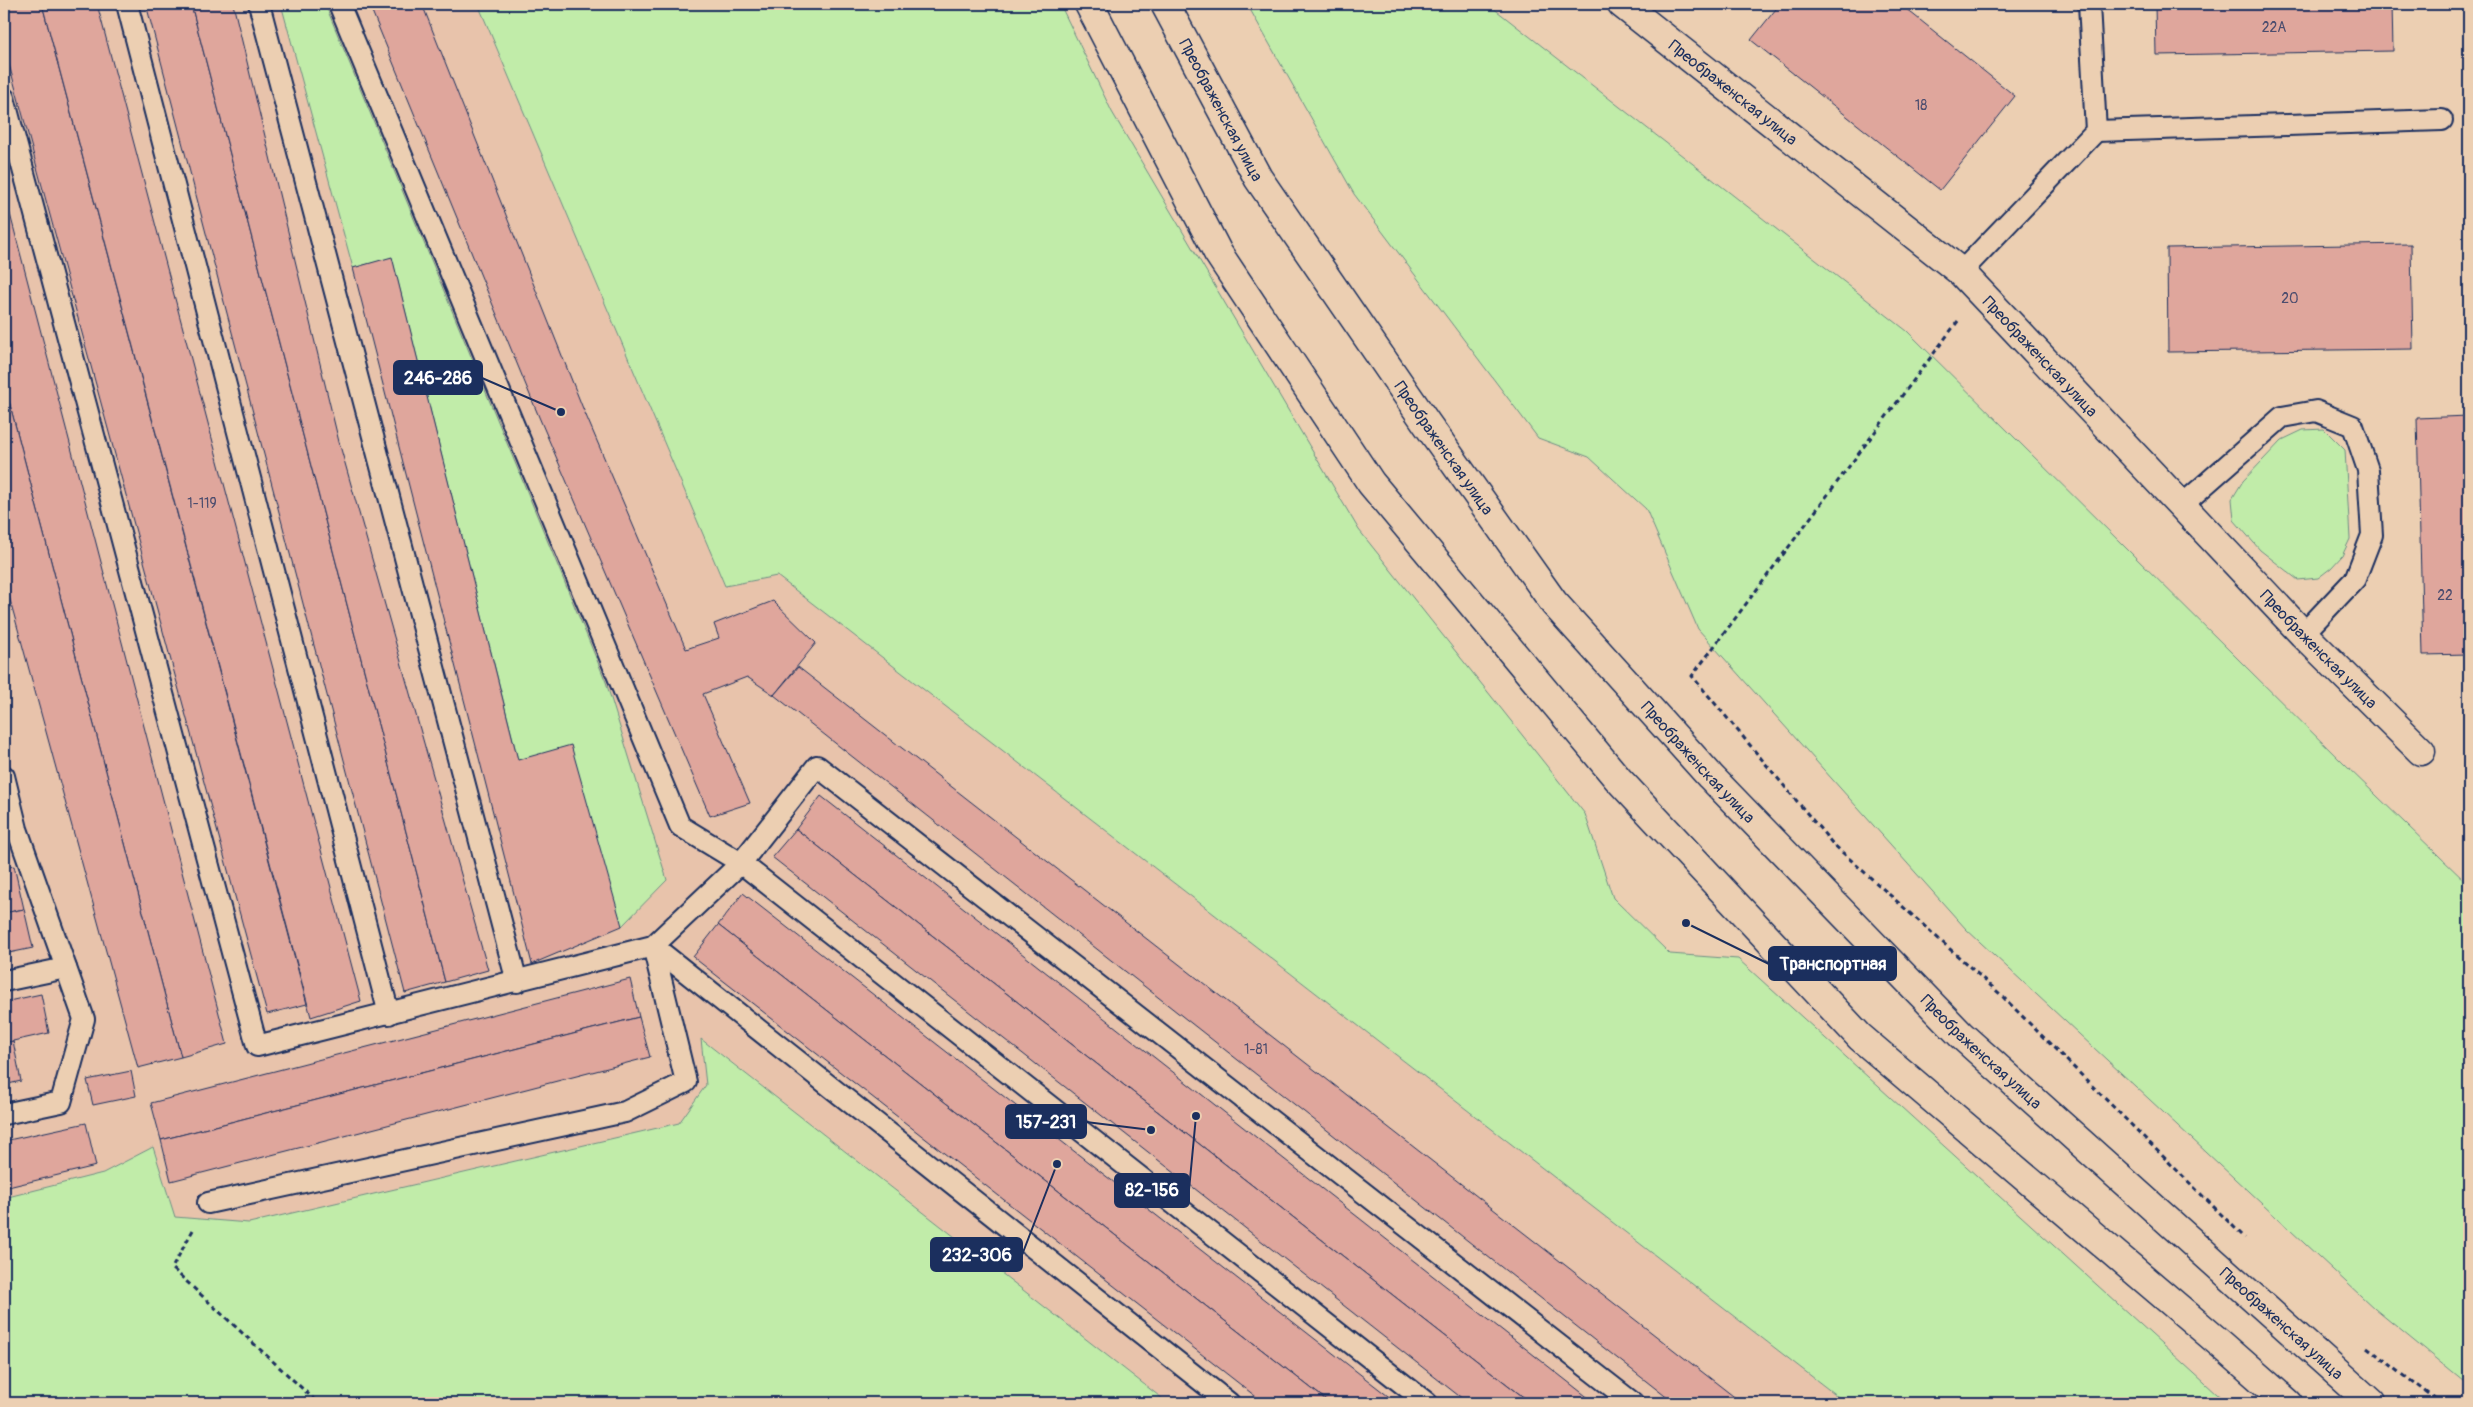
<svg xmlns="http://www.w3.org/2000/svg" width="2473" height="1407" font-family="Pangolin,sans-serif">
<rect width="100%" height="100%" fill="#eccfb2"/>
<filter id="ink" filterUnits="userSpaceOnUse"><feTurbulence type="fractalNoise" baseFrequency=".02" numOctaves="2"/><feDisplacementMap in="SourceGraphic" scale="10" xChannelSelector="R" yChannelSelector="G"/><feConvolveMatrix kernelMatrix="1 2 1 2 8 2 1 2 1" color-interpolation-filters="sRGB"/></filter>
<g filter="url(#ink)">
<!-- built -->
<polygon fill="#e8c3ab" points="4,4 478,4 725,586 777,575 1846,1403 1168,1403 702,1039 706,1085 679,1123 249,1223 175,1217 153,1148 103,1173 4,1198"/>
<!-- green -->
<g fill="#c1eca9" stroke="#6e8e84">
<polygon points="281,4 325,4 606,682 667,880 622,926 518,760 392,258 353,268"/>
<polygon points="478,4 1060,4 1112,112 1359,530 1585,814 1613,898 1670,954 1738,959 2227,1403 1846,1403 777,576 725,586"/>
<polygon points="1247,4 1488,4 1907,331 2345,765 2469,885 2469,1386 2375,1309 1966,929 1698,629 1646,509 1589,457 1538,438 1354,194"/>
<polygon points="2324,429 2345,450 2350,539 2342,556 2331,568 2318,578 2298,580 2260,550 2234,520 2232,499 2243,481 2282,440 2303,430"/>
<polygon points="701,1039 1168,1403 4,1403 4,1198 103,1173 153,1147 175,1217 249,1223 679,1123 706,1085"/>
</g>
<!-- building -->
<g fill="#dfa69c" stroke="#1b2f5e">
<polygon points="4,4 42,4 307,1004 267,1014 4,46"/>
<polygon points="42,4 97,4 361,1001 311,1017"/>
<polygon points="146,4 191,4 445,982 405,993"/>
<polygon points="191,4 233,4 339,442 488,970 445,982"/>
<polygon points="369,4 422,4 582,406 686,649 719,638 714,624 773,601 816,643 774,695 747,677 703,694 750,803 710,816 539,417"/>
<polygon points="1780,4 1900,4 2015,96 1940,190 1751,40"/>
<polygon points="2155,4 2392,4 2393,51 2156,55"/>
<polygon points="4,191 227,1044 181,1057 4,382"/>
<polygon points="2411,244 2413,349 2168,352 2167,248"/>
<polygon points="392,257 518,760 571,745 622,926 532,964 353,268"/>
<polygon points="4,382 181,1057 138,1068 4,578"/>
<polygon points="2469,416 2469,654 2423,655 2417,418"/>
<polygon points="798,667 1742,1403 1674,1403 774,695"/>
<polygon points="821,796 1595,1403 1531,1403 796,829"/>
<polygon points="796,829 1531,1403 1468,1403 772,857"/>
<polygon points="14,866 24,909 4,913 4,868"/>
<polygon points="743,893 1397,1403 1330,1403 718,925"/>
<polygon points="24,909 33,948 4,954 4,913"/>
<polygon points="718,925 1330,1403 1264,1403 693,957"/>
<polygon points="630,979 639,1017 161,1140 151,1103"/>
<polygon points="41,994 49,1033 4,1043 4,1002"/>
<polygon points="639,1017 650,1057 171,1181 161,1140"/>
<polygon points="13,1041 21,1081 4,1085 4,1043"/>
<polygon points="131,1071 136,1096 93,1105 87,1080"/>
<polygon points="86,1123 96,1166 4,1188 4,1141"/>
</g>
<g fill="none" stroke-linecap="round" stroke-linejoin="round">
<!-- lane casing -->
<g stroke="#1b2f5e" stroke-width="24">
<g id="lane">
<polyline points="127,4 389,1014"/>
<polyline points="259,4 517,982"/>
<polyline points="339,4 680,826 741,863 1427,1403"/>
<polyline points="4,98 257,1046 653,946 741,863 817,766 1633,1403"/>
<polyline points="2096,131 2442,120"/>
<polyline points="1961,272 2096,131 2089,4"/>
<polyline points="2182,505 2282,417 2316,411 2353,426 2368,470 2372,535 2355,579 2303,634"/>
<polyline points="4,776 17,829 84,1019 61,1102 4,1114"/>
<polyline points="653,946 1229,1403"/>
<polyline points="4,981 66,968"/>
<polyline points="208,1203 625,1112 686,1082 653,946"/>
</g>
</g>
<!-- street casing -->
<g stroke="#1b2f5e" stroke-width="31">
<g id="street">
<path id="s1" d="M1622,4L1961,272L2303,634L2421,751"/>
</g>
</g>
<!-- secondary casing -->
<g stroke="#1b2f5e" stroke-width="31">
<g id="secondary">
<polyline points="1089,4 1218,253 1371,483 1618,779 1860,1037 2222,1345 2288,1403"/>
<path id="s2" d="M1165,4L1258,178L1427,424L1554,603L1710,776L1961,1035L2371,1403"/>
</g>
</g>
<!-- path -->
<g stroke="#1b2f5e" stroke-width="3" stroke-dasharray="5 4" stroke-linecap="butt">
<polyline points="1958,321 1692,676 1832,843 2000,994 2245,1238"/>
<polyline points="193,1230 172,1268 318,1403"/>
<polyline points="2367,1347 2440,1403"/>
</g>
<!-- lane -->
<use href="#lane" stroke="#eccfb2" stroke-width="20"/>
<!-- street -->
<use href="#street" stroke="#eccfb2" stroke-width="28"/>
<!-- secondary -->
<use href="#secondary" stroke="#eccfb2" stroke-width="28"/>
</g>
</g>
<g text-anchor="middle" stroke-width="4" stroke-linejoin="round" paint-order="stroke">
<!-- number labels -->
<g font-size="14" fill="#4c4d6e">
<text x="2274" y="32">22А</text>
<text x="1921" y="110">18</text>
<text x="2290" y="303">20</text>
<text x="202" y="508">1-119</text>
<text x="2445" y="600">22</text>
<text x="1256" y="1054">1-81</text>
</g>
<!-- street labels -->
<g font-size="16" fill="#1b2f5e" stroke="#eccfb2">
<text dy="6" stroke="none"><textPath href="#s1" startOffset="142">Преображенская улица</textPath></text>
<text dy="6" stroke="none"><textPath href="#s2" startOffset="120">Преображенская улица</textPath></text>
<text dy="6" stroke="none"><textPath href="#s1" startOffset="548">Преображенская улица</textPath></text>
<text dy="6" stroke="none"><textPath href="#s2" startOffset="525">Преображенская улица</textPath></text>
<text dy="6" stroke="none"><textPath href="#s1" startOffset="952">Преображенская улица</textPath></text>
<text dy="6" stroke="none"><textPath href="#s2" startOffset="930">Преображенская улица</textPath></text>
<text dy="6" stroke="none"><textPath href="#s2" startOffset="1335">Преображенская улица</textPath></text>
<text dy="6" stroke="none"><textPath href="#s2" startOffset="1740">Преображенская улица</textPath></text>
</g>
</g>
<!-- callouts -->
<path fill="none" stroke="#1b2f5e" stroke-width="2" d="M561 412L482 378M1686 923L1769 964M1151 1130L1086 1122M1196 1116L1189 1190M1057 1164L1022 1255"/>
<g fill="#1b2f5e" stroke="#eccfb2" stroke-width="2">
<circle cx="561" cy="412" r="5"/>
<circle cx="1686" cy="923" r="5"/>
<circle cx="1151" cy="1130" r="5"/>
<circle cx="1196" cy="1116" r="5"/>
<circle cx="1057" cy="1164" r="5"/>
</g>
<g fill="#1b2f5e" stroke="#1b2f5e" stroke-width="2">
<rect x="394" y="361" width="88" height="33" rx="5"/>
<rect x="1769" y="947" width="127" height="33" rx="5"/>
<rect x="1006" y="1105" width="80" height="33" rx="5"/>
<rect x="1115" y="1174" width="74" height="33" rx="5"/>
<rect x="931" y="1238" width="91" height="33" rx="5"/>
</g>
<g font-size="18" text-anchor="middle" font-weight="bold" fill="#fff">
<text x="438" y="384">246-286</text>
<text x="1833" y="970">Транспортная</text>
<text x="1046" y="1128">157-231</text>
<text x="1152" y="1196">82-156</text>
<text x="977" y="1261">232-306</text>
</g>
<!-- margin -->
<rect width="2473" height="1407" fill="none" stroke="#eccfb2" stroke-width="20"/>
<rect x="10" y="10" width="2453" height="1387" fill="none" stroke="#1b2f5e" stroke-width="2" filter="url(#ink)"/>
</svg>
